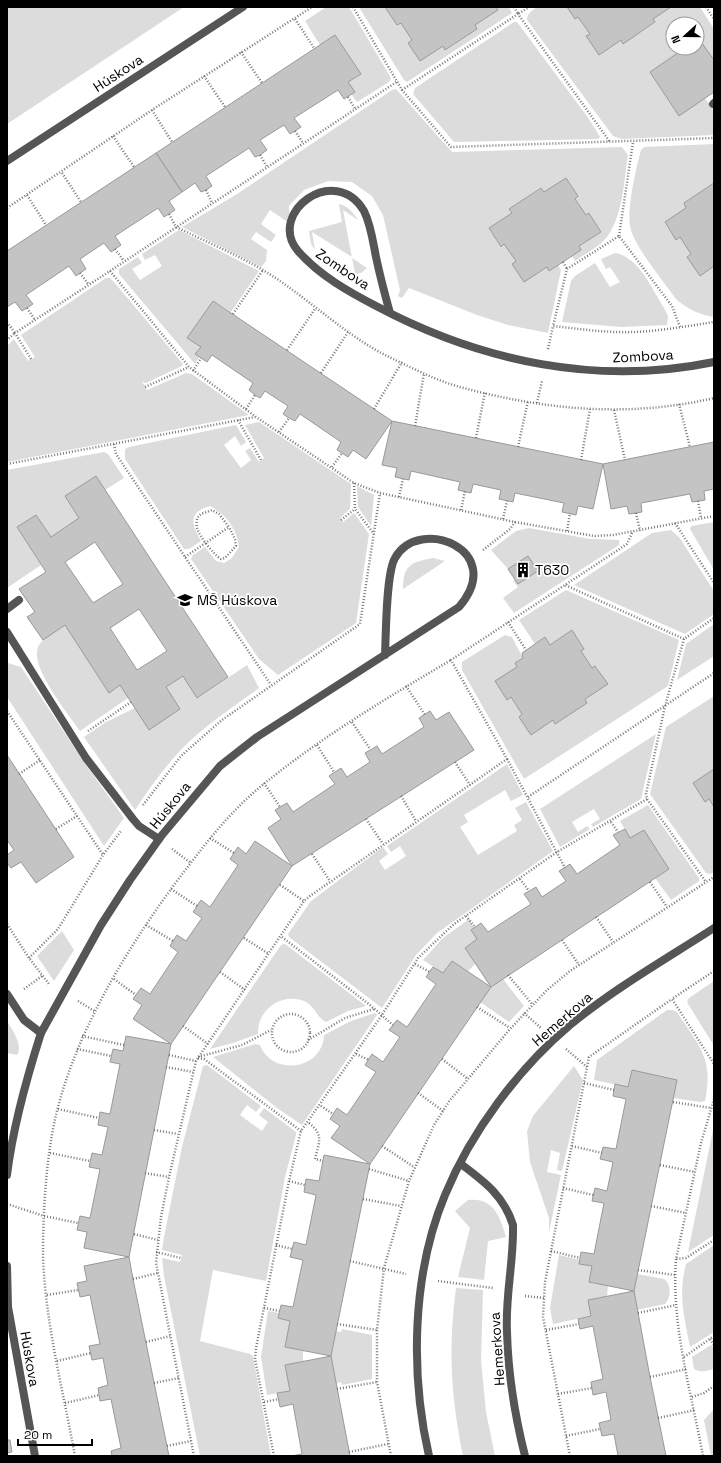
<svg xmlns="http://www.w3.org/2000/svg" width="721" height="1463" font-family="'Space Grotesk',sans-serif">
<rect width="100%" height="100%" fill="#fff"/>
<!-- green -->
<g fill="#dcdcdc">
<polygon points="7,7 184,7 7,124"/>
<polygon points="326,7 349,7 391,78 389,82 357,102 351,94 348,82 361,74 335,35 320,45 305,21"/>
<polygon points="359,7 385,7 397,25 401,23 412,40 408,43 420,61 443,46 446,50 477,29 475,25 498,10 496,7 509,7 512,13 407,82 404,80"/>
<path d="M537,7H567L575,19L578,17L590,34L586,37L599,54L621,40L624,43L655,23L653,19L671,7H700L714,29V60L699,39L697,40V24H673V48H685L650,72L679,116L705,98L714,111V135L621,139L613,136L527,20C527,13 532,11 537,7Z"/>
<polygon points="514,22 517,22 589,119 600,137 598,139 454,142 413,94 415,88"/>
<path d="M396,89L452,152L622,147L628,155C624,181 623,215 607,237C599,247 585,254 575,261L572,256L579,246L601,232L590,213L586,215L575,199L578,196L566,178L544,192L540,188L509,209L512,213L489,228L500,247L504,244L516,261L512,264L524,282L547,267L549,271L558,265L561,270L548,333L508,325L477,315L409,288L402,298L398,296L400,290L383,215L372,196L352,182L328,181L304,190L289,206V217L286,221L270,210L261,224L276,235L271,242L256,232L251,239L267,250L266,261L261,267L182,227L237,194L392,90Z"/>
<path d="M714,144V183L684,203L686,208L665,223L676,240L680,237L691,254L687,257L700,275L714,266V317C700,315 687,309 676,299C664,282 633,245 630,226C627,207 636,169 641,150L644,147Z"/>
<path d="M339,204C347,205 354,213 358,220L343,210L352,258L367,268L361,273L355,274L352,257L312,232L315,250L311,244L309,231L342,222Z"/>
<polygon points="179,230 259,271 231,312 213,301 188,338 201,347 196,354 199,357 195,364 119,274 119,269 138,257 142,263 132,269 140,280 162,266 155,255 145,260 142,254"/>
<path d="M615,253C639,257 652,289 664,308L668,316L667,325L621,327L562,322L571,281L575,276L595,263L610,287L620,282L610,267L606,269L601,259Z"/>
<polygon points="106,278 110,278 114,282 183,364 182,366 146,383 142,382 147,390 186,373 192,374 249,415 7,462 7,346 14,339 28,361 35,357 21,335"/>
<path d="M259,422L351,484L350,509L340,518L343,522L354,513L369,534L356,623L278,675L259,659L191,559L193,555L205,547L216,561L224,563L232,558L239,547C237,529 226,514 210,506C188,512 191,524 201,541L189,549H184L125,459V449L129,447L236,425L246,442L241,446L235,436L224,445L241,468L251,460L245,451L250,448L259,462L264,458L245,425Z"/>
<polygon points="104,452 108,454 124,478 105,490 96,476 65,496 79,518 51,537 36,515 17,527 41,565 7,588 7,470"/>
<polygon points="357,486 374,495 371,526 358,507"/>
<polygon points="714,522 714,570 690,529 691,526"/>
<polygon points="529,528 590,539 619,540 619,545 514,613 503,598 518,587 513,581 515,579 518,584 538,571 528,557 508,569 491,550 516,531"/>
<polygon points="671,530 679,537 714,591 714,614 685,634 574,585 652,533"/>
<path d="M433,558L445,561L403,589C403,566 410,562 433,558Z"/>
<polygon points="566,590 679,640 668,686 524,779 462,670 462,662 505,635 512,637 523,658 515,663 517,667 507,700 511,697 522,714 519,717 531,735 553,720 555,724 587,703 585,699 608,684 596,666 592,668 581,651 584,648 572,630 550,645 545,637 535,644 519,620"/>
<polygon points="714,624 714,656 677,680 686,644"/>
<path d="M65,625L109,692L120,685L128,698L80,731C68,713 30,668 38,647C42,637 57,631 65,625Z"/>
<polygon points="7,660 8,663 21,667 86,765 124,818 104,846 7,697"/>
<path d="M247,665L259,688C240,702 219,716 200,732C174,754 154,781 135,810L84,737L106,722L135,708L149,729L180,709L166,687L183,676L198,698Z"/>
<polygon points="714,696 714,769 693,783 705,801 709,799 714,807 714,872 710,874 706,873 650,794 666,727"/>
<polygon points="656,734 641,799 593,827 591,824 600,819 594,809 572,822 578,832 587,826 590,829 560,847 540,809"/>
<polygon points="507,764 523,795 511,801 505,790 464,815 468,822 460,827 478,855 517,831 514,825 522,820 515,808 526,802 553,851 437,933 416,955 382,1008 289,937 288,934 311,901 383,847 388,854 379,861 385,870 406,856 400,846 391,852 387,846"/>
<polygon points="648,805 699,878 699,881 671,900 655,878 669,869 644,830 630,838 620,821"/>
<polygon points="469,919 474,928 471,930 477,939 465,948 475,964 468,971 452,961 443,973 423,960 443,938"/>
<polygon points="62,931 74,950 54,981 37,956"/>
<path d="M285,944L366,1006L348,1011L326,1022C317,1018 315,1006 304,1001C281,992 257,1010 258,1034L233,1043L210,1049L281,945Z"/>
<polygon points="503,979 524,1006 509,1022 480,1002 491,987"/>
<polygon points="714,981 714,1046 687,1002 689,998"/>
<path d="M667,1010H672L677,1012C699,1047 714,1057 705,1101L701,1102L673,1098L677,1080L632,1070L628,1087L594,1080L597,1060Z"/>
<path d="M375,1013L377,1015L302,1125L277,1108L213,1057L255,1044L260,1045C272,1077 323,1070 324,1035L351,1021Z"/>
<path d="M7,1021C12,1029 24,1047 17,1055L7,1053Z"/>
<polygon points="207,1065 261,1106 256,1112 247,1105 240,1115 262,1131 268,1122 259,1115 264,1108 296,1132 296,1135 285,1177 266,1281 213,1270 200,1341 250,1354 253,1356 271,1456 200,1456 164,1276 162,1258 180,1262 182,1255 162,1250 164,1237 182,1147 203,1066"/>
<polygon points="574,1066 583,1080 562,1171 557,1170 560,1153 551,1150 547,1172 561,1175 549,1232 549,1218 530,1162 527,1131 533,1116"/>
<polygon points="714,1128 714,1235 688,1252 713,1130"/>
<path d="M468,1200C493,1197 500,1216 506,1237L488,1241L484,1280L458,1277L470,1228L455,1211Z"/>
<path d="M714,1245V1332L690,1347C684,1316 678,1295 686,1264Z"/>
<polygon points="559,1255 580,1260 579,1264 592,1266 589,1282 608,1286 607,1296 588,1300 591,1316 553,1324 550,1308"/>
<path d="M637,1274L664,1279C672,1285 671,1297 665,1304L637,1310L634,1291Z"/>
<path d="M456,1288L483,1290L481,1360L486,1412L495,1456H463C451,1396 448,1350 456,1288Z"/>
<polygon points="268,1311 279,1313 278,1318 290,1321 285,1347 303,1351 303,1361 285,1365 290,1391 267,1395 261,1357"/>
<polygon points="342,1329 372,1335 372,1379 342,1385 341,1382 336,1384 331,1356 336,1331 341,1332"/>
<path d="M711,1345L714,1349V1369C707,1371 701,1373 694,1369L692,1357Z"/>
<polygon points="714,1409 714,1456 711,1456 704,1420"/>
</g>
<!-- building -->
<g fill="#c4c4c4" stroke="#999" fill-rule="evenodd">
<polygon points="385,7 496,7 498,10 475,25 477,29 445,50 443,46 420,61 408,43 412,40 401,23 397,25"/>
<polygon points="567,7 671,7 653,19 655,22 623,44 621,40 599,55 586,36 590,34 578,17 575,19"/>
<polygon points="335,35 361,74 348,82 355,92 344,99 338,90 294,118 301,127 295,131 290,134 284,125 260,140 267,150 260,155 255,157 249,148 206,176 212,186 206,190 201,192 195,183 182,192 156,153"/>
<polygon points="699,39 714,60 714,92 679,116 650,72 685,48 697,48 697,40"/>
<polygon points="156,153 182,192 169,201 175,210 164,217 158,208 115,236 121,245 111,252 104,243 80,259 86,269 80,273 76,276 69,266 26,295 33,304 22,311 15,302 7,307 7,251"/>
<polygon points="566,178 578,196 575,199 586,215 589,213 601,232 579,246 581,250 563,262 549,271 547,267 524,282 512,264 516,261 504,244 501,247 489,228 512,213 509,209 541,188 544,192"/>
<polygon points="714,183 714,266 700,276 687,257 691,254 680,237 676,240 665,222 686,208 684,203"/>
<polygon points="213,301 392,421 366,459 353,450 348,457 342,453 337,450 341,442 300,414 295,421 289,418 283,414 288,406 265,391 260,398 255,395 249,390 253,383 212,355 207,362 195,354 201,347 187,338"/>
<polygon points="392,421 603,464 593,509 578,506 576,515 562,512 564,503 515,493 513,502 499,499 501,490 473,484 471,493 458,490 460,482 411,471 409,480 395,477 397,468 382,465"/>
<polygon points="714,442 714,489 704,491 705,500 692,502 690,494 641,503 642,512 636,513 629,514 627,506 611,509 603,464"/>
<path d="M96,476L228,677L197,698L183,676L166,687L180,709L149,730L120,685L109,693L65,625L43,640L27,617L35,612L19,589L46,572L17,527L36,515L51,537L79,518L65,496ZM95,542L123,584L93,603L65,562ZM139,609L167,651L137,670L110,628Z"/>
<polygon points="528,556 538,571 518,584 508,569"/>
<polygon points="572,630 584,649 581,651 592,668 595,666 608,684 585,699 587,703 555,724 553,720 531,735 519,717 522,714 511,697 507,700 495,681 517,667 515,663 523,658 522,653 535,644 545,637 550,645"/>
<polygon points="430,711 436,720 449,712 474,750 292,866 268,828 281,819 275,810 287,803 293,812 335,784 329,776 341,768 347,777 370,762 365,753 377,746 382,754 424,727 419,718"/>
<polygon points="7,755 74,857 36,883 21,862 11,868 7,863 7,855 14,850 7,840"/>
<polygon points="714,769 714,807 709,799 705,802 693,783"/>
<polygon points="625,829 630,838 644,830 669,869 491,987 465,948 477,939 471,930 481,923 488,932 531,904 524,894 536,887 542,897 566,881 559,871 570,864 577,874 620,845 613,835"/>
<polygon points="255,841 292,866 171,1044 133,1019 142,1005 133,999 141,988 150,994 178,952 170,946 173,941 177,935 186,941 202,918 193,912 201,900 210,907 238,865 230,859 238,847 246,854"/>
<polygon points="452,961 491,987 370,1164 331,1138 340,1126 330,1119 337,1108 347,1115 376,1072 365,1065 372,1054 383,1062 400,1037 389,1030 397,1020 407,1027 436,984 426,977 433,967 443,973"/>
<polygon points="126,1036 171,1044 129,1257 84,1248 87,1232 77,1230 80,1216 90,1218 100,1169 89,1167 92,1153 102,1155 108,1127 98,1125 100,1112 110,1114 120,1064 110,1062 113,1049 123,1051"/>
<polygon points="632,1070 677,1080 634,1291 589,1282 592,1266 579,1264 581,1252 594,1254 604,1203 592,1201 595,1188 607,1191 613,1162 600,1159 603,1147 616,1149 626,1099 613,1096 615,1084 628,1087"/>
<polygon points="324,1155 370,1164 331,1356 285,1347 290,1321 278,1318 281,1305 293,1307 303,1260 290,1257 294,1242 306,1245 316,1195 304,1192 306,1179 319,1181"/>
<polygon points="129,1257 133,1279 169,1456 112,1456 111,1451 121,1448 111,1399 100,1401 98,1388 108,1385 103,1358 92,1360 89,1346 100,1344 90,1295 80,1297 77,1283 87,1281 84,1266"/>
<polygon points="634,1291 650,1377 666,1456 618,1456 614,1434 602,1436 599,1423 611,1420 606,1392 593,1395 591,1382 603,1379 593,1326 580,1329 578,1319 591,1316 588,1300"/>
<polygon points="331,1356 350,1456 291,1456 302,1454 293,1404 280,1407 277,1393 290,1391 285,1365"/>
<polygon points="7,1440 10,1440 12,1452 7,1453"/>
</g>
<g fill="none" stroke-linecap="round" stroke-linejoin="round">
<!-- path -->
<g stroke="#777" stroke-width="2.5" stroke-dasharray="1 2" stroke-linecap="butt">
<polyline points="353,7 402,90 451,147 714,138"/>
<polyline points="514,7 518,14 529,7"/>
<polyline points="706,7 714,19"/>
<polyline points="295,19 314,48"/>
<polyline points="241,52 262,83"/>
<polyline points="204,76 225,107"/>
<polyline points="402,90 518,14 610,142"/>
<polyline points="348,97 355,109"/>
<polyline points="152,110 172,142"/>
<polyline points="295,131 303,143"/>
<polyline points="113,136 134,167"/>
<polyline points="260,155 267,167"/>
<polyline points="62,173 81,202"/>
<polyline points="206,190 212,203"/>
<polyline points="27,195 46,225"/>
<polyline points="7,208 152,110 312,7"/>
<path d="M169,214L176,227C205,241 235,254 263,270C306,296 342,333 387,356C410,367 435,380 460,387C544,410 629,418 714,398"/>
<polyline points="619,236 633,142"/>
<polyline points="115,249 124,261"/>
<polyline points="563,262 567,269"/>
<polyline points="110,271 398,81"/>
<polyline points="80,273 89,285"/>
<polyline points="27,308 35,320"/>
<polyline points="233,314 263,270"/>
<polyline points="7,322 15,333 7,340"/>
<path d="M680,327L672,306L619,236L567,269L553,326C580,329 607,333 634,332C660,331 688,326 714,322"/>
<polyline points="548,349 553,326"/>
<polyline points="287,350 315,309"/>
<polyline points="31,359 15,333 110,271 189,367 256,417 354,483 380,493 515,522 594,536 613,535 714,516"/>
<polyline points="193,371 201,358"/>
<polyline points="321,373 348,332"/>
<polyline points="145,387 189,367"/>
<polyline points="537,403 542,381"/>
<polyline points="679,404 690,447"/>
<polyline points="246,409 255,395"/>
<polyline points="374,409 402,362"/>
<polyline points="614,410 625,460"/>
<polyline points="238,420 261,460"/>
<polyline points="415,426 424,373"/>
<polyline points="279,432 289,418"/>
<polyline points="476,438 485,392"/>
<polyline points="114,444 116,454 271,685"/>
<polyline points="518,447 528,401"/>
<polyline points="581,460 590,409"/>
<polyline points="7,464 255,417"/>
<polyline points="332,467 342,453"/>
<polyline points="354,483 355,509 374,534"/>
<polyline points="399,497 403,479"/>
<polyline points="698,501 701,518"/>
<polyline points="461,510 465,491"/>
<polyline points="636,513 640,531"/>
<polyline points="503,519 507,501"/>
<polyline points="341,520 355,509"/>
<polyline points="675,523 714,583"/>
<polyline points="567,531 570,513"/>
<polyline points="632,533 627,544 565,585 684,639 714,618"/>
<polyline points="483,550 510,529 515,522"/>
<path d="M185,557L229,527L219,514L212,510L201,514L197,518C197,521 196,525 197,528C199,536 214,555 221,559L225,558L236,546L235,539L229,527"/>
<polyline points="508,622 526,650"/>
<polyline points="684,639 665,706 646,794 647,799 706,882"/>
<polyline points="406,686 425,715"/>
<polyline points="7,711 103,855"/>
<polyline points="352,722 370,749"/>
<polyline points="88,731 131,702"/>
<polyline points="317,745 334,772"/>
<polyline points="507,759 565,868"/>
<polyline points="455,762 470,785"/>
<polyline points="19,774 40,760"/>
<polyline points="264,783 280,807"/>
<polyline points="401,796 416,821"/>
<polyline points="528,797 714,673"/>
<polyline points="143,805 181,756 222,720 360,624 380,493"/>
<polyline points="366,819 383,844"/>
<polyline points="611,822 618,832"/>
<polyline points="56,829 77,816"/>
<polyline points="210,838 234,853"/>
<polyline points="172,849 191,863"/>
<polyline points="312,854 330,881"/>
<polyline points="520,879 529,891"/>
<polyline points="650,882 667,907"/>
<polyline points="280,885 304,901"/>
<polyline points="171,889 197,906"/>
<polyline points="466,916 475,927"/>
<polyline points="596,917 613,942"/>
<polyline points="7,924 29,958 49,984"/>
<polyline points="146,925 173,941"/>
<polyline points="282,937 370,1005 393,1025"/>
<polyline points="244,938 269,954"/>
<polyline points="562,940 579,965"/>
<polyline points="29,958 58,929 103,855 121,831"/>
<polyline points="415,964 430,972"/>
<polyline points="714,971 672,999 714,1064"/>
<polyline points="220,972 245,990"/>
<polyline points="508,975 532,1004"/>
<polyline points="114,979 136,995"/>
<polyline points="24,989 42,976"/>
<polyline points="78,1001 96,1012"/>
<polyline points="477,1007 510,1028"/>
<polyline points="524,1013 542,1029"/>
<circle cx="291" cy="1033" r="19"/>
<polyline points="183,1026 208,1044"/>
<polyline points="82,1036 124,1045"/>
<polyline points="308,1040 345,1018 374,1009"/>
<polyline points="77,1049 111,1056"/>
<polyline points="566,1049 587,1067"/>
<polyline points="356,1054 369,1060"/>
<polyline points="169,1055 196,1061"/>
<polyline points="198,1057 242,1045 271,1030"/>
<polyline points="198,1058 204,1059 301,1131"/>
<polyline points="442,1059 468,1079"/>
<polyline points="166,1067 193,1072"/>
<polyline points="584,1083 614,1090"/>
<polyline points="418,1093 443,1111"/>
<polyline points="714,1099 701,1143 676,1259 686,1258 714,1240"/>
<polyline points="673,1102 711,1108"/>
<polyline points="321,1106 333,1114"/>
<polyline points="58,1109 99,1118"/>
<path d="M309,1123C324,1135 319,1142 315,1159L323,1161"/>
<polyline points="154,1130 178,1134"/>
<polyline points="382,1146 414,1167"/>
<polyline points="572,1146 602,1153"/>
<polyline points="50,1153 90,1161"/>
<polyline points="660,1165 695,1172"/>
<polyline points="369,1169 409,1181"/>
<polyline points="145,1173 169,1177"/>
<polyline points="289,1181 305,1185"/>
<polyline points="563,1188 593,1195"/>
<polyline points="363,1199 401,1206"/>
<polyline points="7,1204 44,1216 78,1223"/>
<polyline points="651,1206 686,1213"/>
<polyline points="134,1234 158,1240"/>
<polyline points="276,1245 292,1249"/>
<polyline points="551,1251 580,1258"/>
<polyline points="156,1252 181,1258"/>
<path d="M676,1259C671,1325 691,1391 703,1456"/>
<polyline points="350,1261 406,1274"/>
<polyline points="638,1270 675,1275"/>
<polyline points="133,1279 158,1273"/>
<polyline points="438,1281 493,1288"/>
<polyline points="47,1295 78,1290"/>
<polyline points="525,1296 544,1298"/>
<polyline points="264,1308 279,1311"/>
<polyline points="638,1313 676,1305"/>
<polyline points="337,1324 377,1330"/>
<polyline points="546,1330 579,1324"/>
<polyline points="710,1339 714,1345"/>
<polyline points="146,1342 170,1336"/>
<polyline points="684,1357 714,1336"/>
<polyline points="57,1361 91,1353"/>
<polyline points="650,1377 687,1369"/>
<polyline points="154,1383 179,1378"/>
<polyline points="337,1389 377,1382"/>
<polyline points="558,1394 592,1388"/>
<polyline points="692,1397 704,1393 714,1386"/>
<polyline points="264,1402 279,1399"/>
<polyline points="65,1403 100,1395"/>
<polyline points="658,1418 695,1410"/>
<polyline points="566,1436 600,1429"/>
<polyline points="167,1446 191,1441"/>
<polyline points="349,1452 388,1444"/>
<path d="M75,1456C63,1390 45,1322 43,1255C43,1212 46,1157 56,1115C77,1027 134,936 190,864C212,835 236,806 265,783C323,736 387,698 451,660"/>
<polyline points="194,1456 156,1263 161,1217 169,1177 196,1061 304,901 310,896 507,759 451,660 565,585"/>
<polyline points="274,1456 255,1359 256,1348 289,1181 301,1131 382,1015 418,958 454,924 557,852 647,799"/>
<polyline points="391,1456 377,1382 377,1330 384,1268 409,1181 434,1125 450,1100 468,1079 510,1029 546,991 570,971 714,877"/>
<polyline points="570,1456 543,1317 545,1282 589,1057 672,999"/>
</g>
<!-- lane -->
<g stroke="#555" stroke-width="8">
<polyline points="713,104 714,103"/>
<polyline points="7,609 19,600"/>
<polyline points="7,632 86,758 133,819 139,826 159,839"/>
</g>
<!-- street -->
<g stroke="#555" stroke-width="8">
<polyline points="7,161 243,7"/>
<path d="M390,313C385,295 380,276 376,257C373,242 371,225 364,211C335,162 266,213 298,251C320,276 349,292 378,307C482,362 598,386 714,362"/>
<path d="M7,994L24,1020L41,1033C26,1080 13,1126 7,1175"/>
<path d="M41,1033L101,925L130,880L162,835L220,766L257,737L459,607C508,550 419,515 395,558C386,573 386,634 385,655"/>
<path d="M461,1164C485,1182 504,1196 513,1225C514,1261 505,1296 507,1332C508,1373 515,1416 525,1456"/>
<polyline points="7,1266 8,1307 35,1456"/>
<path d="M429,1456C410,1373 412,1274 445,1195C471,1132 518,1069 570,1025C615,988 666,959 714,928"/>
</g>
</g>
<!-- icons -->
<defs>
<g id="building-bare" transform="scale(1.2)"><path d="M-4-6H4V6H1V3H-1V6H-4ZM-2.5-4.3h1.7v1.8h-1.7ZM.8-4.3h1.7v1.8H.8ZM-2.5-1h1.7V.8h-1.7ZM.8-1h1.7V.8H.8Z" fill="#000" stroke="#fff" stroke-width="2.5" paint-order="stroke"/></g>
<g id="school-bare" transform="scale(1.2)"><path d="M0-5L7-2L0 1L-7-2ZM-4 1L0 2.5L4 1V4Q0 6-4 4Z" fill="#000" stroke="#fff" stroke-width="2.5" paint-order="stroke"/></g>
</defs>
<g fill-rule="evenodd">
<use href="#building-bare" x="523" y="570"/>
<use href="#school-bare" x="185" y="600"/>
</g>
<g text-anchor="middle" stroke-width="3.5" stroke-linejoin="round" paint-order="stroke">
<!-- street labels -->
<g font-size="14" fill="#000" stroke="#fff">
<text transform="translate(118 73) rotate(-33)" y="5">Húskova</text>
<text transform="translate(343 269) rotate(34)" y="5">Zombova</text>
<text transform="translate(643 356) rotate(-3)" y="5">Zombova</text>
<text transform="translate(170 805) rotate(-51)" y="5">Húskova</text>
<text transform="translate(562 1019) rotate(-41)" y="5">Hemerkova</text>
<text transform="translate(497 1349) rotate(-94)" y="5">Hemerkova</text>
<text transform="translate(30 1359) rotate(80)" y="5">Húskova</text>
</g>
<!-- poi labels -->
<g font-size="14" fill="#000" stroke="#fff" text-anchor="start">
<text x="535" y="575">T630</text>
<text x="197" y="605">MŠ Húskova</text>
</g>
</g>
<!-- border -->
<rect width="721" height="1463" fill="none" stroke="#000000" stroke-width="16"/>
<!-- north arrow -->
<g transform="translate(685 36) rotate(249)"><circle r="19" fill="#ffffff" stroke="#999999"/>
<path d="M0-3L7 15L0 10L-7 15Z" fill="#000000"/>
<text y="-6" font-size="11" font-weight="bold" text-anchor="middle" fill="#000000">N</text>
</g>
<!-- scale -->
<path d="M18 1439v6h74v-6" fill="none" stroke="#000000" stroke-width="2"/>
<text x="24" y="1439" font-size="12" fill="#000000" stroke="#ffffff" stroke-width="3" paint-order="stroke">20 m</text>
</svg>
